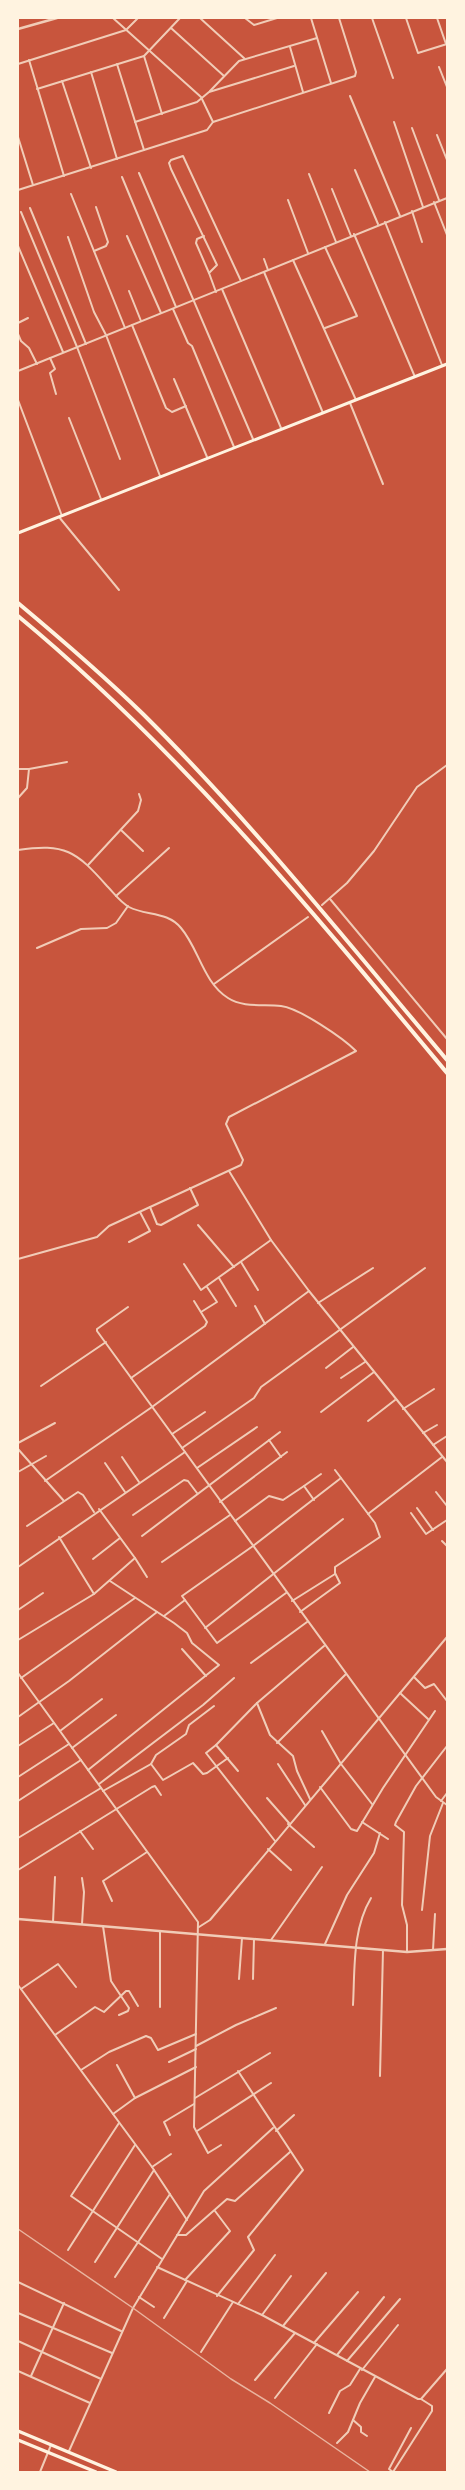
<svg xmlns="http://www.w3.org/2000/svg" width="465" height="2490" font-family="'Zilla Slab',serif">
<rect width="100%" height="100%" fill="#c8553d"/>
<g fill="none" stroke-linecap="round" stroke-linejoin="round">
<!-- minor -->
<g stroke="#f1ccb7" stroke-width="2">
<polyline points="113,18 201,97 213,122"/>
<polyline points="200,18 245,59"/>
<polyline points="245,18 254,25 277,18"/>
<polyline points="311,18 331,83"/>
<polyline points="372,18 393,78"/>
<polyline points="406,18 418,53 447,44"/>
<polyline points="437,18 446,44"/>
<polyline points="171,28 224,76"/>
<polyline points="290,47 303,92"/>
<polyline points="144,56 162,114"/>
<polyline points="29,60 64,176"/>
<polyline points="18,64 126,30 138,18"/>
<polyline points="117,64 144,150"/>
<polyline points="439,67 447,87"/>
<polyline points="91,72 117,159"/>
<polyline points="62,81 91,168"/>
<polyline points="37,89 144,56 180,18"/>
<polyline points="210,91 239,61 317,38"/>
<polyline points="350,96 400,216"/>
<polyline points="135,122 197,102 209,92 294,66"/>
<polyline points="394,122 423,207"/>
<polyline points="412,128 439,200"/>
<polyline points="437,135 447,160"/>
<polyline points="18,137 33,185"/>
<polyline points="355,170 378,224"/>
<polyline points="139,173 253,439"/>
<polyline points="309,174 336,242"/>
<polyline points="122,177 176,307"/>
<polyline points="332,189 351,236"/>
<polyline points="18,190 207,130 213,122 355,76 356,72 339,18"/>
<polyline points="71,194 125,328"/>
<polyline points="288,200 308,253"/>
<polyline points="434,202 447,235"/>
<polyline points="30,208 86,344"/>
<polyline points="412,211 422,242"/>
<polyline points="21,212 77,347 120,459"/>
<polyline points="385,222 442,365"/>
<polyline points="354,234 415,377"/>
<polyline points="127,236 161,313"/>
<polyline points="204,236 197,239 196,243 209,273"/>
<polyline points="68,237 94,312 106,335 160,476"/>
<polyline points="18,246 63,352"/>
<polyline points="94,251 106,246 108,242 96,207"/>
<polyline points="264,259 268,270"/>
<polyline points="293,260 356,400"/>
<polyline points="264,272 323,413"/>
<polyline points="222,289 281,428"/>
<polyline points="129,291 141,321"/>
<polyline points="216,292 209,273 217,265 171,169 169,163 171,160 183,156 241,281"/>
<polyline points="173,309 188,343 192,346 234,447"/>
<polyline points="18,323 28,318"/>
<polyline points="132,325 166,408 172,412 186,406"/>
<polyline points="325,328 357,316 325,247"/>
<polyline points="18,334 21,341 29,348 37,364"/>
<polyline points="50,358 55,369 50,373 56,394"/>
<polyline points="18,371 447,198"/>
<polyline points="174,379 207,457"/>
<polyline points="18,400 62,516"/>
<polyline points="350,403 383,484"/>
<polyline points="69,418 101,499"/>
<polyline points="59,517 119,590"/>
<polyline points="18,769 29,769"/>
<polyline points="18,798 27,788 29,769 67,762"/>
<polyline points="121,830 143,851"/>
<path d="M18,850C65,843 76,851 107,886C114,893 120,902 129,907C146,916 167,911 181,928C199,949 203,982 228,998C243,1008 264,1004 281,1006C299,1008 343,1038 356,1051L229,1117L226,1124L243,1160L241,1165L109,1226L97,1237L18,1259"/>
<polyline points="88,865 138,811 141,800 139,794"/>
<polyline points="116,896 169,848"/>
<polyline points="330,899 447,1039"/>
<polyline points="322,905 347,883 374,851 417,787 447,765"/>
<polyline points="37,948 81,929 107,928 116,923 128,906"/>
<polyline points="214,984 308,917"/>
<polyline points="229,1171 271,1240 309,1291 447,1462"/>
<polyline points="150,1207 157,1224 161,1225 198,1205 190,1188"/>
<polyline points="198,1225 234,1267"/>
<polyline points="129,1242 150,1231 140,1212"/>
<polyline points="241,1262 258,1290"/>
<polyline points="184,1264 201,1290 271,1240"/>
<polyline points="219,1278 236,1306"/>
<polyline points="318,1303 373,1268"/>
<polyline points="255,1306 265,1324"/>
<polyline points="128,1307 97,1329 97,1331 436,1797 447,1805"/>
<polyline points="201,1312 217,1302 207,1287"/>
<polyline points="326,1368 353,1347"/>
<polyline points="131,1378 205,1326 207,1322 194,1301"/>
<polyline points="341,1378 365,1362"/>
<polyline points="41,1386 106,1342"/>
<polyline points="403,1409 434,1389"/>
<polyline points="321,1412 374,1372"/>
<polyline points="368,1421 395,1400"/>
<polyline points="423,1433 437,1425"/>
<polyline points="172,1434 205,1412"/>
<polyline points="269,1440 281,1457"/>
<polyline points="18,1443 55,1423"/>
<polyline points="433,1445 447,1436"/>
<polyline points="182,1448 254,1398 261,1387 425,1268"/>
<polyline points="18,1449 64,1501"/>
<polyline points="122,1457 139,1482"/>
<polyline points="105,1463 125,1492"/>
<polyline points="197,1468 257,1427"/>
<polyline points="18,1472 46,1456"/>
<polyline points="45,1481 152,1407 309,1291"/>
<polyline points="436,1492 447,1506"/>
<polyline points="314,1500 304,1486 321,1474"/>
<polyline points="220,1502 287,1452"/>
<polyline points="417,1508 433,1530"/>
<polyline points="411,1513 426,1534 447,1520"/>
<polyline points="368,1514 442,1457"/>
<polyline points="133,1515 184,1480 188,1481 197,1493"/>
<polyline points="235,1521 269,1496 283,1500 304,1486"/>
<polyline points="27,1526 78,1492 83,1495 94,1512"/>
<polyline points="142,1536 280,1432"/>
<polyline points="59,1537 94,1594"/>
<polyline points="442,1541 447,1546"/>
<polyline points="135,1558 147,1577"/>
<polyline points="93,1559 120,1538"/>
<polyline points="162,1562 230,1515"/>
<polyline points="18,1567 185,1452"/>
<polyline points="286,1593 217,1643 182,1596 253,1546 341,1478"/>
<polyline points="292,1601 335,1574 335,1567 380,1537 375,1523 335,1470"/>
<polyline points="18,1610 43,1593"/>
<polyline points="300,1612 340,1583 335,1573"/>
<polyline points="164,1616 185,1600"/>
<polyline points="205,1628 343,1519"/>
<polyline points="18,1640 94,1594 135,1558 99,1509"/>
<polyline points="182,1649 206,1676"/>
<polyline points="251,1663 307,1622"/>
<polyline points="18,1673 198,1922 194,2127 208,2153 221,2145"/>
<polyline points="414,1677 425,1688 434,1684 447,1701"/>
<polyline points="21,1678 135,1598"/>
<polyline points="400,1693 428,1719"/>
<polyline points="257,1703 270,1735 293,1756 297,1771 310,1799"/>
<polyline points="18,1717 69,1681 157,1612"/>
<polyline points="60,1731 102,1699"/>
<polyline points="322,1731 341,1764 372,1804"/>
<polyline points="277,1743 346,1674"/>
<polyline points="216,1745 238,1771"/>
<polyline points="18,1746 54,1723"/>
<polyline points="72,1748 116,1715"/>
<polyline points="151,1764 163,1780 193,1763 203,1774 207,1773 228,1758"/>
<polyline points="278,1764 305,1805"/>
<polyline points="88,1770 219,1665 192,1643 187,1633 174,1623 110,1581"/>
<polyline points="18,1777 69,1744"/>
<polyline points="99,1784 203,1705 234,1678"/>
<polyline points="320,1787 351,1829 357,1831 383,1788 435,1711"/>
<polyline points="103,1791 151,1764 156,1755 186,1734 189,1725 214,1706"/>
<polyline points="267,1798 289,1823"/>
<polyline points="18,1801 81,1760"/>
<polyline points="441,1801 447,1793"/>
<polyline points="362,1822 388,1839"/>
<polyline points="288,1824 314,1847"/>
<polyline points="80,1831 93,1849"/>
<polyline points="18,1838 101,1788"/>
<polyline points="275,1841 206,1753 216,1745 257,1703 324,1646"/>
<polyline points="268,1849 291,1870"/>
<polyline points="18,1870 152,1787 155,1786 161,1795"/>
<polyline points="112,1901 103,1881 147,1852"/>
<polyline points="422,1910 430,1836 443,1803"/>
<polyline points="53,1922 55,1877"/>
<polyline points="82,1924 84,1892 82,1878"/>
<polyline points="103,1926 111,1981 129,2008 128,2011 119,2015"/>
<polyline points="199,1927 210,1920 447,1637"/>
<polyline points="271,1940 322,1867"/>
<polyline points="325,1944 347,1895 374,1853 380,1833"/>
<polyline points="433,1950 435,1914"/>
<polyline points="407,1952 407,1925 402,1905 404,1832 395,1825 396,1822 416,1786 447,1746"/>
<polyline points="239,1979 242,1938"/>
<polyline points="253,1979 254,1939"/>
<polyline points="18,1985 152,2167 187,2220"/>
<polyline points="21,1989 58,1964 76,1987"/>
<path d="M353,2005C355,1969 352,1930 371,1898"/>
<polyline points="160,2007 160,1931"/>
<polyline points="55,2035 95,2007 104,2012 126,1991 129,1991 138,2006"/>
<polyline points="196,2046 236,2025 276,2008"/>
<polyline points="169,2062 196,2049"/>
<polyline points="117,2065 135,2098"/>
<polyline points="81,2070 109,2052 146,2036 151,2038 158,2050 196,2034"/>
<polyline points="380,2076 383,1950"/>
<polyline points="195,2098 270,2053"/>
<polyline points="113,2114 135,2098 196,2067"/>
<polyline points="119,2123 71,2196 162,2259"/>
<polyline points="197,2131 271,2083"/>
<polyline points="276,2131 294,2115"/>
<polyline points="170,2135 164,2122 194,2104"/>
<polyline points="152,2167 171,2154"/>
<polyline points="177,2235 186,2235 227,2199 235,2201 290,2152"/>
<polyline points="68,2250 135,2145"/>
<polyline points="95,2262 154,2170"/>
<polyline points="157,2267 262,2315 418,2399 421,2399 447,2369"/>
<polyline points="115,2277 170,2194"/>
<polyline points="185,2280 230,2231 215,2211"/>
<polyline points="18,2282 121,2331"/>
<polyline points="217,2296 254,2250 248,2237 303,2170 238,2071"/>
<polyline points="139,2297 154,2307"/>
<polyline points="238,2304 275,2255"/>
<polyline points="18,2313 112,2353"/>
<polyline points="262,2315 291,2276"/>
<polyline points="164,2318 187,2281"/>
<polyline points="283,2326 326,2273"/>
<polyline points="18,2341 101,2379"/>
<polyline points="314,2343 358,2292"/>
<polyline points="201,2352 233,2302"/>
<polyline points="337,2355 384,2297"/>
<polyline points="347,2361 400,2299"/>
<polyline points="362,2370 398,2325"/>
<polyline points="18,2371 90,2403"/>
<polyline points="31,2376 64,2303"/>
<polyline points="255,2380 295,2333"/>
<polyline points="275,2398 317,2344"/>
<polyline points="329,2413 340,2391 350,2385 360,2369"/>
<polyline points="353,2420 361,2427 361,2432 367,2436"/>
<polyline points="411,2428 389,2469 393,2472 432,2411 432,2406 421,2399"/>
<polyline points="337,2443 348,2432 360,2403 375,2377"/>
<polyline points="69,2451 133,2308 204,2191 273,2128"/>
<polyline points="40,2472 51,2445"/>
</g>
<!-- tertiary -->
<g stroke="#f1ccb7" stroke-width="2.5">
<polyline points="18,29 57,18"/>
<polyline points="18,1919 407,1952 447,1949"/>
</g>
<!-- secondary -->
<polyline stroke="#fff3e0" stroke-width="3" points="18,533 447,364"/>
<!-- trunk -->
<g stroke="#fff3e0" stroke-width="3.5">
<polyline points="18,2431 116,2472"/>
<polyline points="18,2440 96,2472"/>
</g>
<!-- motorway -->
<g stroke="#fff3e0" stroke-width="4">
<path d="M18,603C61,639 103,675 143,714C252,822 348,943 447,1060"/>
<path d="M18,616C180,750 313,912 447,1073"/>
</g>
<!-- rail -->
<polyline stroke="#e9b49f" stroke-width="1.5" points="18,2229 133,2308 231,2379 270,2403 370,2472"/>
</g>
<!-- border -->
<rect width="465" height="2490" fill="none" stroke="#fff3e0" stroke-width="38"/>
</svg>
